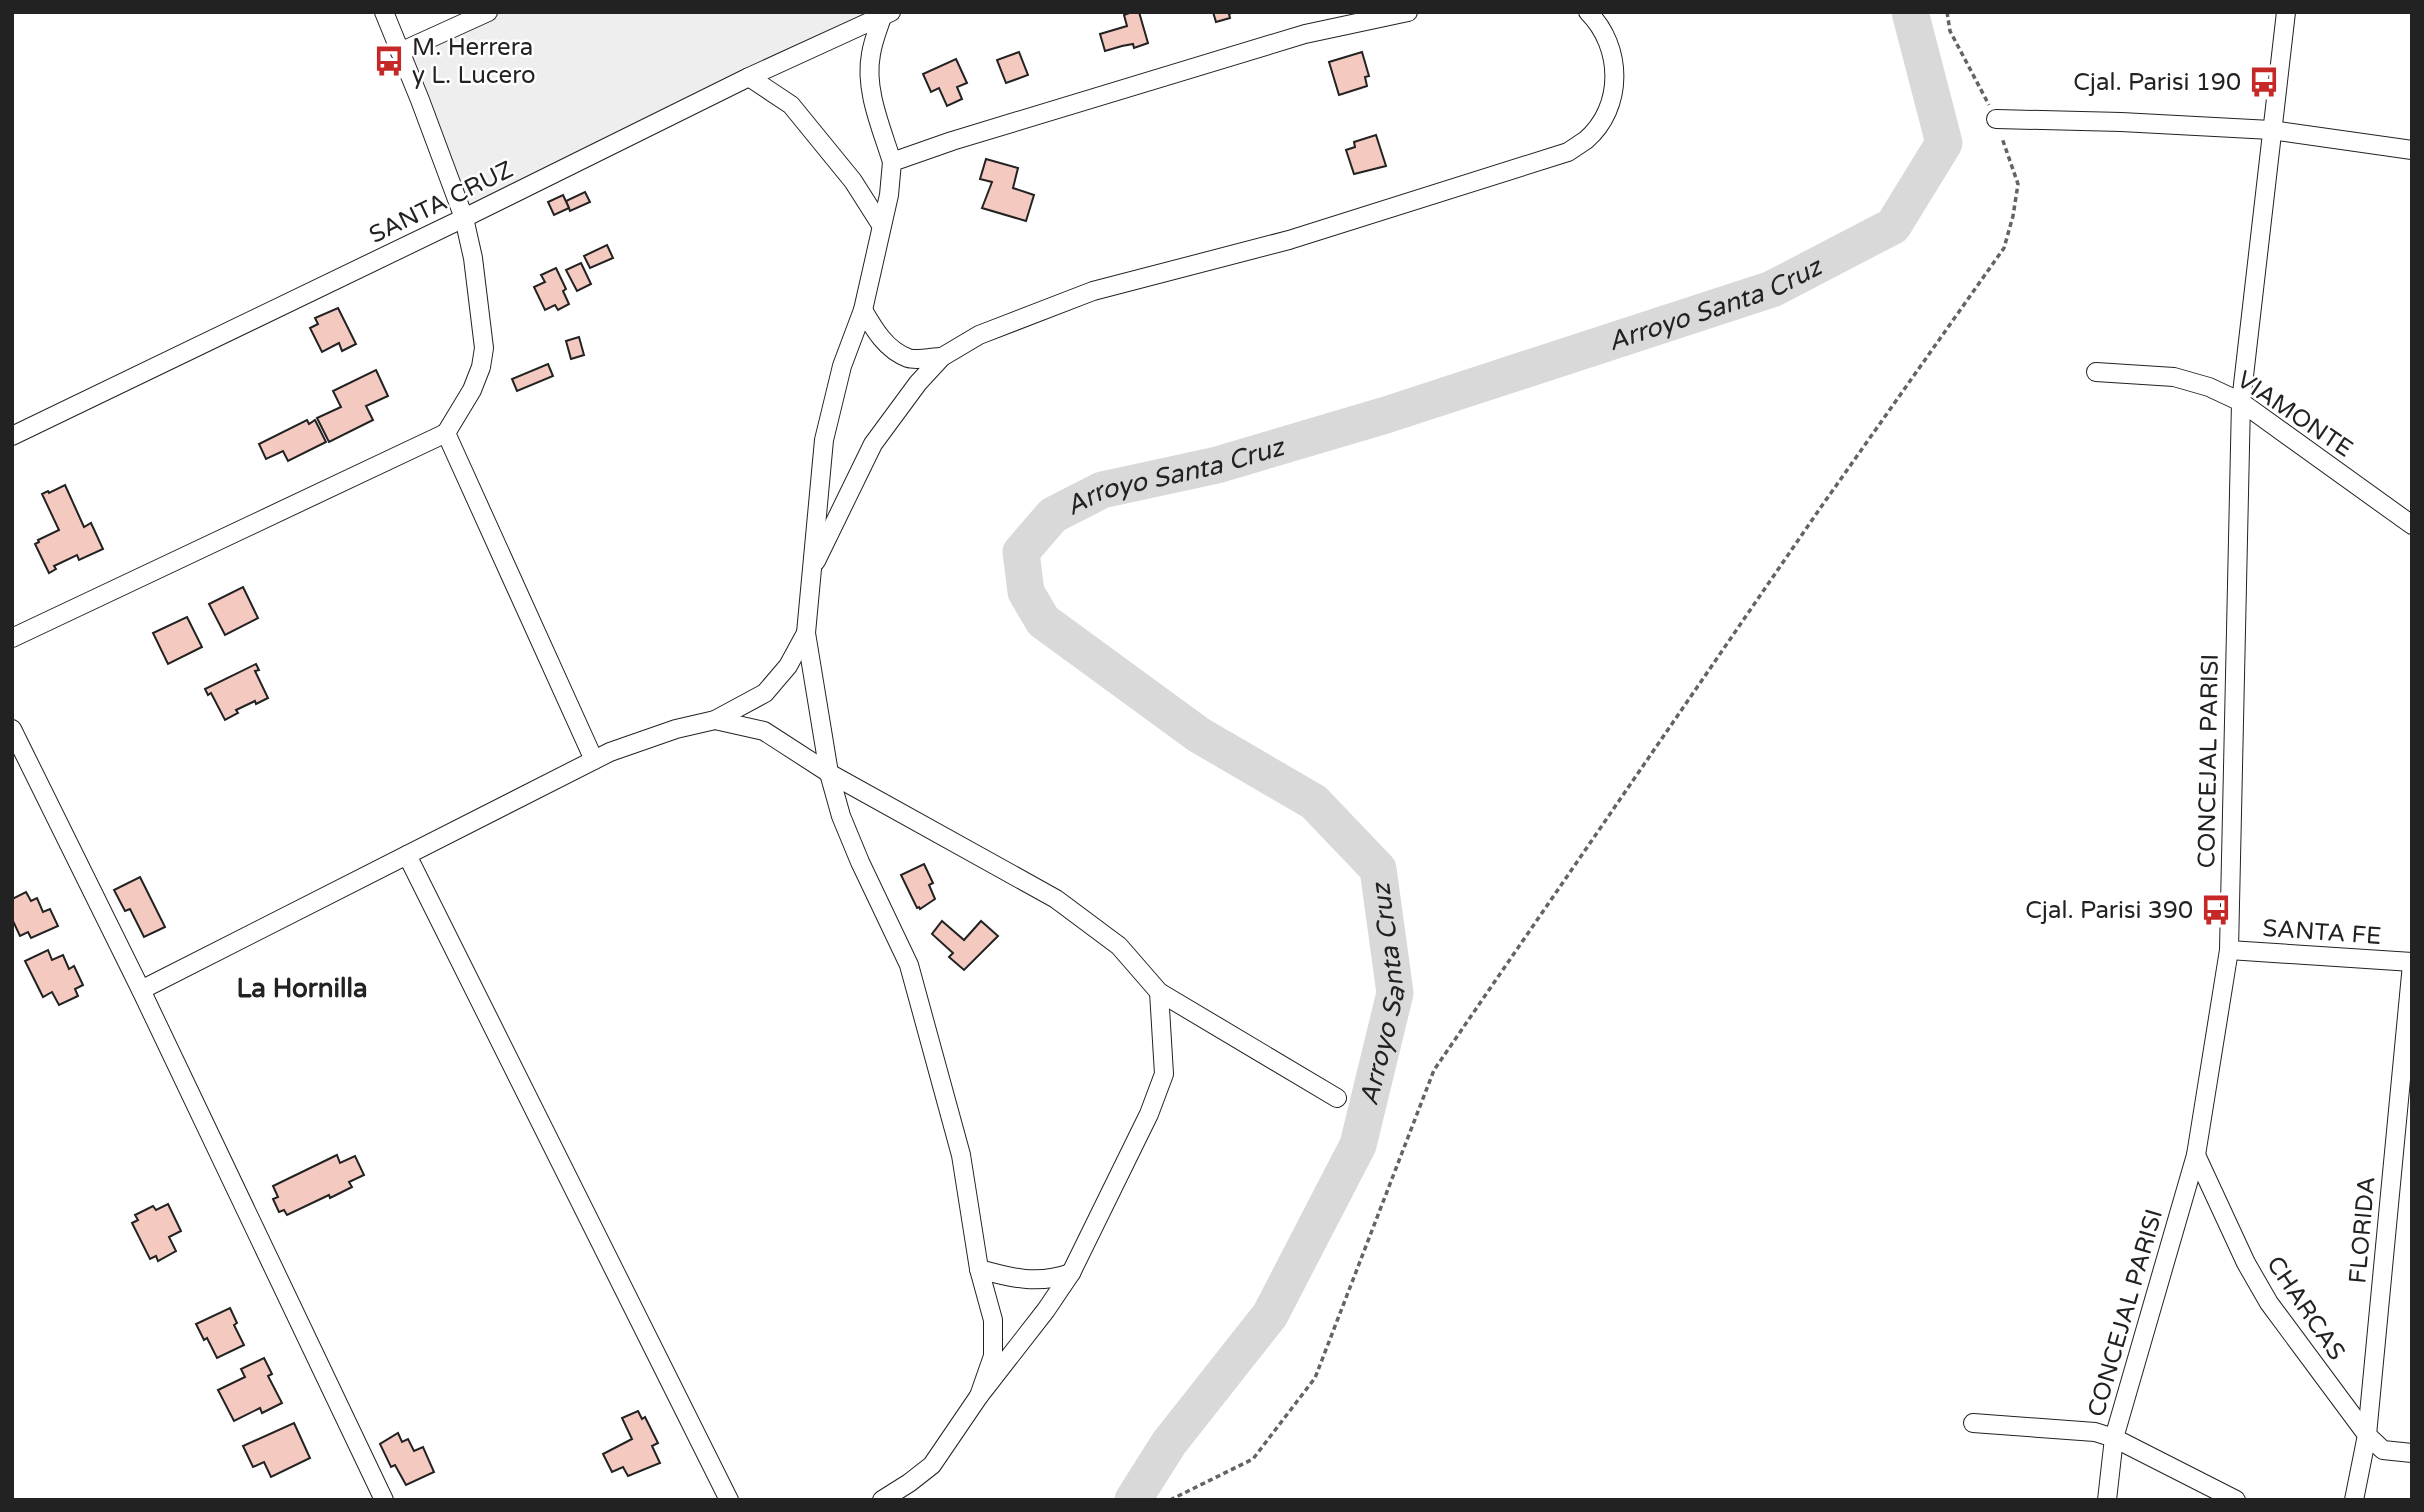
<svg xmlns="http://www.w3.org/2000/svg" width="2424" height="1512" font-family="'Varela Round',sans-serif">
<rect width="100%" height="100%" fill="#fff"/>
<!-- green -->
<polygon fill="#eee" stroke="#6f6f6f" stroke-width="2" points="488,12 889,12 464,218 401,52"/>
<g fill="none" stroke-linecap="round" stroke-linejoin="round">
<!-- river -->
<path stroke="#d9d9d9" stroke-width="37" id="s1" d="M1133,1500L1169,1443L1270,1315L1358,1145L1395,993L1378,869L1314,802L1199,735L1043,621L1026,592L1021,552L1053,515L1102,490L1217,465L1386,415L1772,289L1893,226L1944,143L1910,12"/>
</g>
<!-- building -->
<g fill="#f3c9c0" stroke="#222" stroke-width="2">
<polygon points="1132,12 1139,12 1148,43 1134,48 1133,44 1122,46 1105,51 1100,34 1127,26 1124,15"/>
<polygon points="1213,12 1234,12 1229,14 1230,18 1216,22"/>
<polygon points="1019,52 1028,75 1006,83 997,60"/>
<polygon points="1362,52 1369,76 1365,77 1367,86 1339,95 1329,62"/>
<polygon points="956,59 967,83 957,87 962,99 947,106 939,88 931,92 923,74"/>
<polygon points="1376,135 1386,166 1354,174 1346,150 1355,147 1354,142"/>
<polygon points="986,159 1018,168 1013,188 1034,195 1026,221 982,208 992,182 980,179"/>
<polygon points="585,192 590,202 570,211 566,201"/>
<polygon points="563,195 569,208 554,215 548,202"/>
<polygon points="607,245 613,258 590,268 584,256"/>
<polygon points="581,263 591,284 577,291 566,270"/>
<polygon points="556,268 566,289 563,291 569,304 558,310 555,305 545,310 534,287 545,282 541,275"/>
<polygon points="338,308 356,344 342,351 339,343 322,352 310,328 318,324 315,318"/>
<polygon points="579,337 584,355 571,359 566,341"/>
<polygon points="548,364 553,376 517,391 512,379"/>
<polygon points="376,370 388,396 366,406 373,420 329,442 317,418 341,407 333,391"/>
<polygon points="307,420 309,424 315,420 326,442 288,461 283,451 266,459 259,444"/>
<polygon points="65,485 84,527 91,523 103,549 79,560 77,555 54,566 56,569 49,573 35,544 39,542 38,540 59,530 42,494 48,491 49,493"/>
<polygon points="243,587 258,618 225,635 209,604"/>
<polygon points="187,617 202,647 168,664 153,633"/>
<polygon points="256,664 259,670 255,671 268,698 256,704 255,701 236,710 238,713 225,720 211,693 208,695 205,689"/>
<polygon points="924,864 933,883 929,885 935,899 920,909 919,907 917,908 901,875"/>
<polygon points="140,877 165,927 144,937 130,909 125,911 114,890"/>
<polygon points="26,892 31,901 37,898 43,912 50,909 58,926 31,938 28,932 20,936 12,919 12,899"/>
<polygon points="942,921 964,940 981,921 998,936 964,970 949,957 953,953 932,934"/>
<polygon points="48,950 52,960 63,955 69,969 74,966 83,985 75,989 78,996 59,1005 52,992 43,997 25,961"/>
<polygon points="337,1155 340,1163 355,1156 364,1175 349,1182 352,1187 330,1198 329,1195 287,1215 284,1210 279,1212 273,1199 278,1197 273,1186"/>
<polygon points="168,1204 181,1231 169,1237 176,1251 158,1261 156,1256 150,1259 132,1223 138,1220 135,1215 153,1206 156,1210"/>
<polygon points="230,1308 237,1323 234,1325 244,1345 217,1358 207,1338 204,1340 196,1324"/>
<polygon points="264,1358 272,1374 268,1376 282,1403 262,1413 260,1408 234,1421 218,1390 245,1377 241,1369"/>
<polygon points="638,1411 642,1419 645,1417 658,1443 652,1446 660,1463 628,1476 623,1467 612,1472 603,1454 632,1439 622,1418"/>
<polygon points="294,1423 310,1458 271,1477 264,1462 253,1467 243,1446"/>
<polygon points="398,1433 402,1442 408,1439 414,1451 423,1447 434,1472 406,1485 395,1465 391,1467 380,1444"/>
</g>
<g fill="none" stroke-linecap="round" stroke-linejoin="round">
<!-- street casing -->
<g stroke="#222" stroke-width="20">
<g id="street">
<polyline points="384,12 420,100 464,218 473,258 484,348 481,367 472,390 446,433 594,760"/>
<path d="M882,17C878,29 873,41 871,54C864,90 882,129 892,162"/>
<polyline points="400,52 488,12"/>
<polyline points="749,77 791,105 853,181 881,225"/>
<polyline points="1996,119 2121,122 2271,130 2412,150"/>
<path d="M863,310C874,329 886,350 908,358C917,361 932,357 942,357"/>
<polyline points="2096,372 2174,377 2209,387 2241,402 2412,525"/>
<polyline points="12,436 464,218 749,77 891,12"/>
<path d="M816,561L873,444L918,383L942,357L979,335L1093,291L1289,240L1568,152C1574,148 1580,144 1586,140C1624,107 1623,47 1588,12"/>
<polyline points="12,638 446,433"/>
<polyline points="715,720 765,693 788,666 806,633"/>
<polyline points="12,729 141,990 384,1500"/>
<polyline points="407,855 729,1500"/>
<polyline points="2229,950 2412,962"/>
<polyline points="141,990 610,752 676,729 715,720 764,731 829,773 1056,899 1119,946 1159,992 1337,1098"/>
<polyline points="2196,1155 2246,1263 2269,1303 2367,1435 2383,1450 2412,1453"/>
<path d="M979,1269C1011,1278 1038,1285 1071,1273"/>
<polyline points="979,1396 993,1356 993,1320 979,1269 961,1155 909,965 860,862 841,816 829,773 806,633 824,440 842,366 863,310 889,195 892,162 952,141 1305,34 1408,12"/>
<polyline points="1973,1423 2095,1432 2114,1438 2236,1500"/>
<polyline points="882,1500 909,1483 932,1465 979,1396 1046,1310 1071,1273 1149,1114 1164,1074 1159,992"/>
<polyline points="2107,1500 2114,1438 2196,1155 2229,950 2241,402 2286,12"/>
<polyline points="2354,1500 2367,1435 2412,964"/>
</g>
</g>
<!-- path -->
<g stroke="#646464" stroke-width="3.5" stroke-dasharray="5 3.5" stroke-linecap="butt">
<polyline points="1947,12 1950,31 1989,105"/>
<polyline points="1170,1500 1253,1459 1315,1378 1434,1070 1821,507 2004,248 2013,216 2018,184 2002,138"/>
</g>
<!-- street -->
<use href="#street" stroke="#fff" stroke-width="18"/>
</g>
<!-- icons -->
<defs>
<g id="bus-bare" transform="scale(2.415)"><path d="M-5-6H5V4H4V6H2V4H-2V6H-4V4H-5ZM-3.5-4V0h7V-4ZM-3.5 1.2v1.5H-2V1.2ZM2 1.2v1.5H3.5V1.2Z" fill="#c62828" stroke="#fff" stroke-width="2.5" paint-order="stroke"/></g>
</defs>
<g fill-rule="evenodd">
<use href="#bus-bare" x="389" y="61"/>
<use href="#bus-bare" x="2264" y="82"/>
<use href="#bus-bare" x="2216" y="910"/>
</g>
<g text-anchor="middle" stroke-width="5" stroke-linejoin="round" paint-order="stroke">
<!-- poi labels -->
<g font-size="24" fill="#222" stroke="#fff" text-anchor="end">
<text x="412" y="55" text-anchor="start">M. Herrera<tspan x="412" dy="28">y L. Lucero</tspan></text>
<text x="2241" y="90">Cjal. Parisi 190</text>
<text x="2193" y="918">Cjal. Parisi 390</text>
</g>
<!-- street labels -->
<g font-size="24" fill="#222" stroke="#fff">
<text transform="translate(441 202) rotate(-26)" y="8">SANTA CRUZ</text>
<text transform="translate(2295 414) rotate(34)" y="8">VIAMONTE</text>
<text transform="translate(2208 761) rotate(-89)" y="8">CONCEJAL PARISI</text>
<text transform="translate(2322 932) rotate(4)" y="8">SANTA FE</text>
<text transform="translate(2362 1230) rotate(-85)" y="8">FLORIDA</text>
<text transform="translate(2306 1308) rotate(56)" y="8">CHARCAS</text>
<text transform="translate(2125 1313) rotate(-74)" y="8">CONCEJAL PARISI</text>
</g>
<!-- water labels -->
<g font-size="26" font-style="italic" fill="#222" stroke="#fff">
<text dy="9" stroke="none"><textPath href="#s1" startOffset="1941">Arroyo Santa Cruz</textPath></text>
<text dy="9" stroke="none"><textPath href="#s1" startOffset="1374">Arroyo Santa Cruz</textPath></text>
<text dy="9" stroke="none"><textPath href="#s1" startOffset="576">Arroyo Santa Cruz</textPath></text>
</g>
<!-- neighbourhood labels -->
<g font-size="26" font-weight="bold" fill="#222" stroke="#fff">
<text x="302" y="997">La Hornilla</text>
</g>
</g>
<!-- border -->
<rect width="2424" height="1512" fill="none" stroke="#222222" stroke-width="28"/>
</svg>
